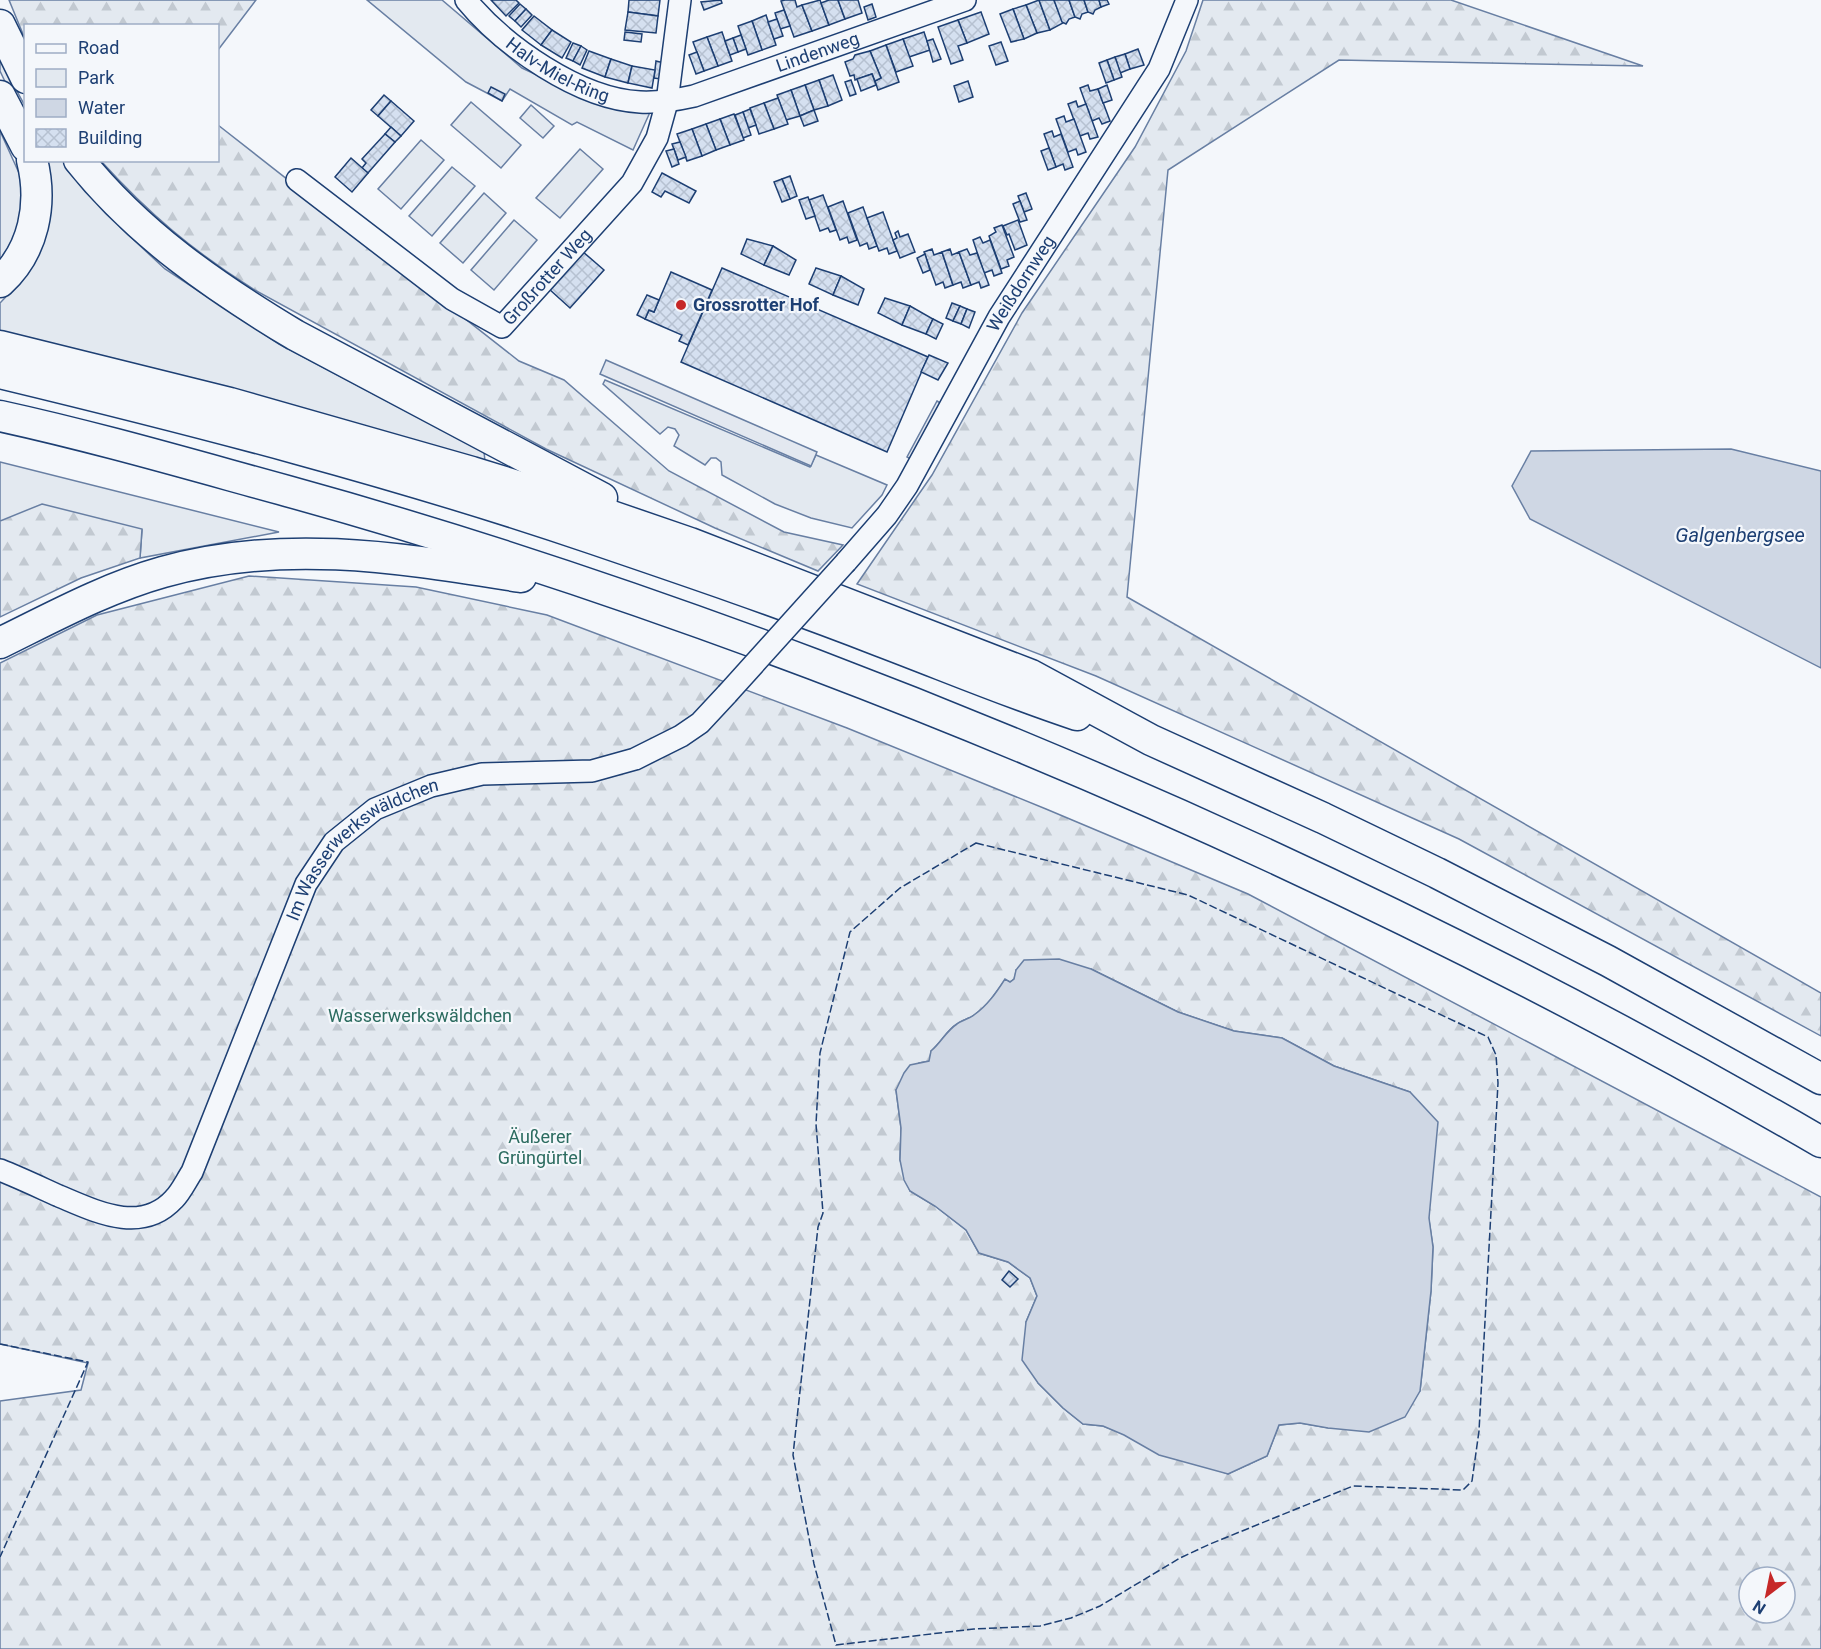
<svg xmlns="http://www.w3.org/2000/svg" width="1821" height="1649" font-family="Roboto,sans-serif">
<defs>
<pattern id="forest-firs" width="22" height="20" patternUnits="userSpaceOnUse" patternTransform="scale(1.5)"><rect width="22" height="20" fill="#e3e9f0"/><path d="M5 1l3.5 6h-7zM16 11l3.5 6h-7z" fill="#c2c9d1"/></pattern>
<pattern id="building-cross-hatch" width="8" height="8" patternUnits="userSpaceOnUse" patternTransform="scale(1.5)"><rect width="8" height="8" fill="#d5e0f0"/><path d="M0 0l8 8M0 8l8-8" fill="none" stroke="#b6c1d1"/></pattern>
</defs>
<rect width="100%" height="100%" fill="#f4f7fb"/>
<!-- green -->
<g fill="#e3e9f0" stroke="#687fa3" stroke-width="1.5">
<polygon points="367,0 442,0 522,68 599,104 651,110 633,150 577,122 572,125 510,89 502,101 466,82"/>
<polygon points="0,60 25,106 25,124 0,71"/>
<polygon points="471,102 521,145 501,168 451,125"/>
<polygon points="531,105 554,126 543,138 520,118"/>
<polygon points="0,131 24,184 18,228 0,264"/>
<polygon points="421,140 444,160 401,209 378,189"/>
<polygon points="580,149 603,169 560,218 536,198"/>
<polygon points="42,161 63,161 121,228 165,269 279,344 484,452 485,461 0,332 0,303 18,284 37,253 51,211 51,179"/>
<polygon points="452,167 475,186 432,236 409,216"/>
<polygon points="484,193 506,213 463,263 440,243"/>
<polygon points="514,220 537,240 494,290 471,270"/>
<polygon points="605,380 810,467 816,455 887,485 882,495 852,528 811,518 775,504 722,475 721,462 716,458 711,458 705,465 674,446 679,435 675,429 668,427 660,434 603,384"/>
<polygon points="0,462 279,532 140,558 142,530 0,521"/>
</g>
<!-- forest -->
<g fill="url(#forest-firs)" stroke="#687fa3" stroke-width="1.5" fill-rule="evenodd">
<polygon points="9,0 256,0 218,50 218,26 26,26 25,39"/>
<polygon points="1203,0 1451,0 1643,66 1339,60 1168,170 1127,597 1821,993 1821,1036 1459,839 1096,676 857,584 932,475 1022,313 1135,147 1186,51"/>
<path d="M218,125L519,361L564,380L669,471L784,532L843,545L818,571L715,528L546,449L253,289C193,251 148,213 101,161L218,160Z"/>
<polygon points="42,504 142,529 140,558 81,578 0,617 0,521"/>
<path d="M249,576L416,587L547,615L847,728L1046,809L1248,894L1821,1197V1649H0V1401L81,1390L88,1363L0,1344V663L97,615ZM1091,969L1178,1012L1234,1031L1282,1038L1334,1066L1410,1092L1433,1247L1431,1291L1420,1391L1329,1428L1300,1423L1279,1425L1267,1456L1228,1474L1103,1426L1083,1424L1063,1408L1038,1383L1026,1322L1037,1296L1030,1278L1008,1262L979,1253L966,1230L935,1206L910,1191L900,1160L901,1128L896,1090L919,1063L930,1061L931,1051C941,1043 946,1031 957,1024C962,1020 969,1019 974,1015C987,1006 996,993 1005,980L1010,982L1015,979L1016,970ZM1749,1577H1785V1613H1749Z"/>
</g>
<!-- parking -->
<g fill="#e3e8f0" stroke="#687fa3" stroke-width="1.5">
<polygon points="606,360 817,452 811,466 600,374"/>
<polygon points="937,401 942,404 912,460 907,457"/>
</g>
<!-- water -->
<g fill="#cfd7e4" stroke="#687fa3" stroke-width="1.5">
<polygon points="1731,449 1821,471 1821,668 1530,519 1512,486 1531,451"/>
<path d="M1059,959L1091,969L1178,1012L1234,1031L1282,1038L1334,1066L1410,1092L1438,1122L1429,1218L1433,1247L1431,1291L1420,1391L1405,1417L1369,1432L1328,1428L1300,1423L1279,1425L1267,1456L1228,1474L1159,1455L1124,1435L1103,1426L1083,1424L1063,1408L1038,1383L1022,1360L1026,1322L1037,1296L1030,1278L1008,1262L979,1253L966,1230L935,1206L910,1191L904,1180L900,1160L901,1128L896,1090L904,1073L910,1065L929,1061L931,1051C941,1043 946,1031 957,1024C962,1020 969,1019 974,1015C987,1006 996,993 1005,979L1010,982L1014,979L1016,970L1024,960Z"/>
</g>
<!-- building -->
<g fill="url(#building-cross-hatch)" stroke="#1d3f73" stroke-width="1.5">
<polygon points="491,0 516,0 519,3 506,16"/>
<polygon points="629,0 660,0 658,16 628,12"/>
<polygon points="721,0 722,3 704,10 701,2"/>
<polygon points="785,0 795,0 797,7 802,5 812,31 794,37 781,1"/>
<polygon points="820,0 829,25 812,31 802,5"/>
<polygon points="829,0 838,0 845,19 829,25 821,3"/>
<polygon points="838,0 858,0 862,13 845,19"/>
<polygon points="1039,0 1050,30 1037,33 1026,5"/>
<polygon points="1039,0 1054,0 1063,23 1050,30"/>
<polygon points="1054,0 1069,0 1075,17 1069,19 1066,24 1062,22"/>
<polygon points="1069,0 1084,0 1088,12 1082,14 1080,19 1075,17"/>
<polygon points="1084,0 1099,0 1101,7 1095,10 1093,14 1088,12"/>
<polygon points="1099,0 1107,0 1109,4 1101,7"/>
<polygon points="520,4 526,9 515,21 509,16"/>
<polygon points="872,4 876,17 868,20 864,7"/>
<polygon points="1026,5 1037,33 1024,39 1013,9"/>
<polygon points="526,9 532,15 521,27 515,21"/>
<polygon points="1013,9 1024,39 1011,42 1000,14"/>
<polygon points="784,10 790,26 780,29 775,13"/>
<polygon points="628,12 658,16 656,33 625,30"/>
<polygon points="981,12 989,34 967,43 958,20"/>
<polygon points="766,15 776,45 762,50 752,21"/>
<polygon points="534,16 552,30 541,45 522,30"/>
<polygon points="777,19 783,36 774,39 768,22"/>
<polygon points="958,20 967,43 958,46 963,60 951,64 938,27"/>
<polygon points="752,21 762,50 748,55 738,26"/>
<polygon points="552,30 571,42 562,58 541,45"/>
<polygon points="625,32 642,34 641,42 624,40"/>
<polygon points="722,32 732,61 718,66 707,37"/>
<polygon points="924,32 930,50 909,57 903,39"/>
<polygon points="741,35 746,49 738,52 733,38"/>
<polygon points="707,37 718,66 704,71 693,42"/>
<polygon points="733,38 738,52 730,55 725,41"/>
<polygon points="903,39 913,66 896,72 886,45"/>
<polygon points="933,39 941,59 933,62 927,41"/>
<polygon points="1001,42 1008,61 996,65 989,46"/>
<polygon points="573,43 581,46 573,61 566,58"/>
<polygon points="886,45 899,82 878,90 875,81 881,78 870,51"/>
<polygon points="581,46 587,50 580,65 573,61"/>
<polygon points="1138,49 1144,65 1130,69 1125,54"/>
<polygon points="589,51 611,59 605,77 582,68"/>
<polygon points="870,51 881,78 875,81 872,74 855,80 854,75 850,76 845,62 853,59 855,55"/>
<polygon points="697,52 704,71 696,74 689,55"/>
<polygon points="1125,54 1130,69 1120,73 1115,57"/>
<polygon points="1115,57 1122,77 1114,80 1107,60"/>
<polygon points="611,59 632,66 628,83 605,77"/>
<polygon points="1107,60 1114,80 1106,83 1099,63"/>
<polygon points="656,61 664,63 661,79 654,78"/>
<polygon points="632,66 655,70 652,88 628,83"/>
<polygon points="872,74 876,85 861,91 857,79"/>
<polygon points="833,75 842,100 828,106 819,80"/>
<polygon points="819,80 828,106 814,110 805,85"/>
<polygon points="851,80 856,94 850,96 845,82"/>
<polygon points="968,81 973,97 959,102 954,86"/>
<polygon points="805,85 814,110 800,116 791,90"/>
<polygon points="1088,85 1090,91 1098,89 1110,121 1102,124 1099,118 1092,121 1080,88"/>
<polygon points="1107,85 1112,100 1103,103 1098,89"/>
<polygon points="491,87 505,94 502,101 488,93"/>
<polygon points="791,90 800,116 786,120 777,95"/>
<polygon points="384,95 391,101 378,116 371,110"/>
<polygon points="778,98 788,124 774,129 764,103"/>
<polygon points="391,101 414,121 401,136 378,116"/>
<polygon points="1076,101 1078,107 1086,104 1098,137 1090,139 1088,133 1080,136 1068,104"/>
<polygon points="764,103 774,129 759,134 750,108"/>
<polygon points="750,109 756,125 748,128 743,112"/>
<polygon points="814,110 818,121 804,126 800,116"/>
<polygon points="743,112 751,135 743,138 735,115"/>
<polygon points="734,114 744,140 730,145 720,119"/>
<polygon points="1064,116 1066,122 1074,119 1086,152 1078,155 1076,149 1068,152 1056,119"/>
<polygon points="720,119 730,145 716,150 706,124"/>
<polygon points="706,124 716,150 702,156 692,129"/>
<polygon points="391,127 401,136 395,142 385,134"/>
<polygon points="692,129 702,156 687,161 677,134"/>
<polygon points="1052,131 1054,137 1061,134 1073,167 1065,170 1063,164 1056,167 1044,134"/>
<polygon points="385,134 395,142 368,173 362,168 366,163 362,159"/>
<polygon points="680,142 686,157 678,160 672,144"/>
<polygon points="1049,148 1056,167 1048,170 1041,151"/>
<polygon points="674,149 679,164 672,167 666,151"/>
<polygon points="351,158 368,173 352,192 335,177"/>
<polygon points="662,173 696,191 689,203 665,191 661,197 652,192"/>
<polygon points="790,176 797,196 790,199 782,179"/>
<polygon points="782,179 790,199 782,202 774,182"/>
<polygon points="1026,193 1032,209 1024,212 1018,196"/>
<polygon points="823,195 836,230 830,232 828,228 820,231 809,200"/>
<polygon points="808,197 815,216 806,219 799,200"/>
<polygon points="843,201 857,240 849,243 847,237 840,240 828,207"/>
<polygon points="1020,201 1027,220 1020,222 1013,204"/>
<polygon points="863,207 877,246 869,249 867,243 860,246 848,213"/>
<polygon points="883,212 897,251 889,254 887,248 879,251 867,218"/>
<polygon points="1018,220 1027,245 1015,250 1009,234 1007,235 1003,226"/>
<polygon points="1002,225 1014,257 1007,260 1009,266 1001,269 989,236 996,232 994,228"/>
<polygon points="898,231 900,237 908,234 915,252 900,258 893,240 897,238 895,233"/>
<polygon points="980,237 983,243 990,240 1002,273 994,276 992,270 984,273 973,240"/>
<polygon points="747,239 773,246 764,265 741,254"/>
<polygon points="773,246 796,260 789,275 764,265"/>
<polygon points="932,249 934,255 942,252 953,285 945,288 943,282 936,285 924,252"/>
<polygon points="950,249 952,255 959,252 971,285 963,288 961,282 953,285 942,252"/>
<polygon points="967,249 970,255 977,253 989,285 981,288 979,282 971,285 959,252"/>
<polygon points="582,251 604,270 570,308 549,289"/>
<polygon points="925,254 930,270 923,273 917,258"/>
<polygon points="722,268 928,357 887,452 681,362"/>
<polygon points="816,268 841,276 833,295 809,284"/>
<polygon points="671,272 712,290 688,345 679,341 682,335 645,319 649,310 654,312"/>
<polygon points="841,276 864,289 858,305 833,295"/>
<polygon points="647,295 659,300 654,312 649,310 645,319 637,315"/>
<polygon points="885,298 910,306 902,325 878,313"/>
<polygon points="952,303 960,306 953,321 946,318"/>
<polygon points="910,306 933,319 926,334 902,325"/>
<polygon points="960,306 967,309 961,324 953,321"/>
<polygon points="967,309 975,312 969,328 961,324"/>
<polygon points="933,319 943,324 936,339 926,334"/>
<polygon points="929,355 948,363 938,380 921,372"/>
<polygon points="1009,1271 1018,1279 1010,1287 1002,1280"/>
</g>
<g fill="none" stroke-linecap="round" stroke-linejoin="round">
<!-- minor casing -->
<g stroke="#1d3f73" stroke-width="24">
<g id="minor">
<path id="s1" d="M466,0C504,46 579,99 640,102C659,103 676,100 694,96L965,0"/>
<path id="s2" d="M297,180L452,299L502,327L632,183L657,138L667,102L680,0"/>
<path id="s3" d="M846,562L887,515L907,486L999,317L1159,69L1187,0"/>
<path id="s4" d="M0,1170C20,1178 39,1187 59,1196C95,1211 141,1235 174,1199C181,1192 186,1181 192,1172L306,884L334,842L375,809L431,786L482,774L592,771L635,759L681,736L700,723L727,694"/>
</g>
</g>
<!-- highway casing -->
<g stroke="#1d3f73" stroke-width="33">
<g id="highway">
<polyline points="0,25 26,78"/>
<polyline points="0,96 26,146"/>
<path d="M79,160C138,234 215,287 295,335L602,498"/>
<path d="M0,282C34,251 43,204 32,160"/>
<polyline points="0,346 230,403 472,472 591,509 690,543 1031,675 1151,740 1323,818 1437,873 1608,961 1821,1079"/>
<path d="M0,373C199,421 397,472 591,538C688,571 785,604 880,641C946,666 1010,693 1077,715"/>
<path d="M0,416C96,437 192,465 287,491C465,540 640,599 813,664C1161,796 1498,955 1821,1142"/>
<path d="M0,643C53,617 106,588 163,572C285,538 400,558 521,577"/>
</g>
</g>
<!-- minor -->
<use href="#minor" stroke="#f4f7fb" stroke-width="21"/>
<!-- highway -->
<use href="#highway" stroke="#f4f7fb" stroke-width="30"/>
<!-- minor-bridge casing -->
<g stroke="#1d3f73" stroke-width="24" stroke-linecap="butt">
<polyline id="minor-bridge" points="727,694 846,562"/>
</g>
<!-- minor-bridge -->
<use href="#minor-bridge" stroke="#f4f7fb" stroke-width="21"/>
<!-- fence -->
<g stroke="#1d3f73" stroke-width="1.5" stroke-dasharray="8 3" stroke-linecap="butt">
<polygon points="976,843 1188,895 1488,1037 1496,1055 1498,1083 1479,1431 1472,1481 1463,1490 1353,1486 1210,1544 1180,1558 1100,1606 1071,1618 1040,1626 974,1629 836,1645 814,1564 793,1455 818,1227 823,1213 816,1124 820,1053 850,932 900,888"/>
<polyline points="0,1344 88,1362 0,1557"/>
</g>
</g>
<!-- markers -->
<circle fill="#c62828" stroke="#f4f7fb" stroke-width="2" cx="681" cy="305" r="6"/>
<g text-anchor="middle" stroke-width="4.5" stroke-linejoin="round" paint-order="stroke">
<!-- street labels -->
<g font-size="18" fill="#1d3f73" stroke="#f4f7fb">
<text dy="6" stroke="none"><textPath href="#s1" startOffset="392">Lindenweg</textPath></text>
<text dy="6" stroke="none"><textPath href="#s1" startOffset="117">Halv-Miel-Ring</textPath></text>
<text dy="6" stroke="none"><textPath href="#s2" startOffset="320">Großrotter Weg</textPath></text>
<text dy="6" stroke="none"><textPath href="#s3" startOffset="330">Weißdornweg</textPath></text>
<text dy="6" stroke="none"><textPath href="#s4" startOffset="597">Im Wasserwerkswäldchen</textPath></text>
</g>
<!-- poi labels -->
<g font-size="18" font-weight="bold" fill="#1d3f73" stroke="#f4f7fb" text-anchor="start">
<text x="693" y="311">Grossrotter Hof</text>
</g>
<!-- park labels -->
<g font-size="18" fill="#2c6c60" stroke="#f4f7fb">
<text x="420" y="1022">Wasserwerkswäldchen</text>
<text x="540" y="1143">Äußerer<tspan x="540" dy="21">Grüngürtel</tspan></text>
</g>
<!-- water labels -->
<g font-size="20" font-style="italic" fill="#1d3f73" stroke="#f4f7fb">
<text x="1740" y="542">Galgenbergsee</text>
</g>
</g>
<!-- legend -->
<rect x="24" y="24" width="195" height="138" fill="#f4f7fb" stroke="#9eadc5" stroke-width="1.5"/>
<rect x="36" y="44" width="30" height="9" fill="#f4f7fb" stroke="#9eadc5" stroke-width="1.5"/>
<text x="78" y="54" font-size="18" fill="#1d3f73">Road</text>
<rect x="36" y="69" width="30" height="18" fill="#e3e9f0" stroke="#9eadc5" stroke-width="1.5"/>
<text x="78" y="84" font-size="18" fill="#1d3f73">Park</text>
<rect x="36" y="99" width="30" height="18" fill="#cfd7e4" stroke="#9eadc5" stroke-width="1.5"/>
<text x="78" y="114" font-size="18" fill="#1d3f73">Water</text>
<rect x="36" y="129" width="30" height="18" fill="url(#building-cross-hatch)" stroke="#9eadc5" stroke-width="1.5"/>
<text x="78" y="144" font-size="18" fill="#1d3f73">Building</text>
<!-- north arrow -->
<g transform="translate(1767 1595) rotate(212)"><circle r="28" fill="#f4f7fb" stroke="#9eadc5" stroke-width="1.5"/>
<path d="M0-4.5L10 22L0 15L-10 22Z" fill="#c62828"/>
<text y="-9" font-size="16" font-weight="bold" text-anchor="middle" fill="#1d3f73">N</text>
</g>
</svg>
